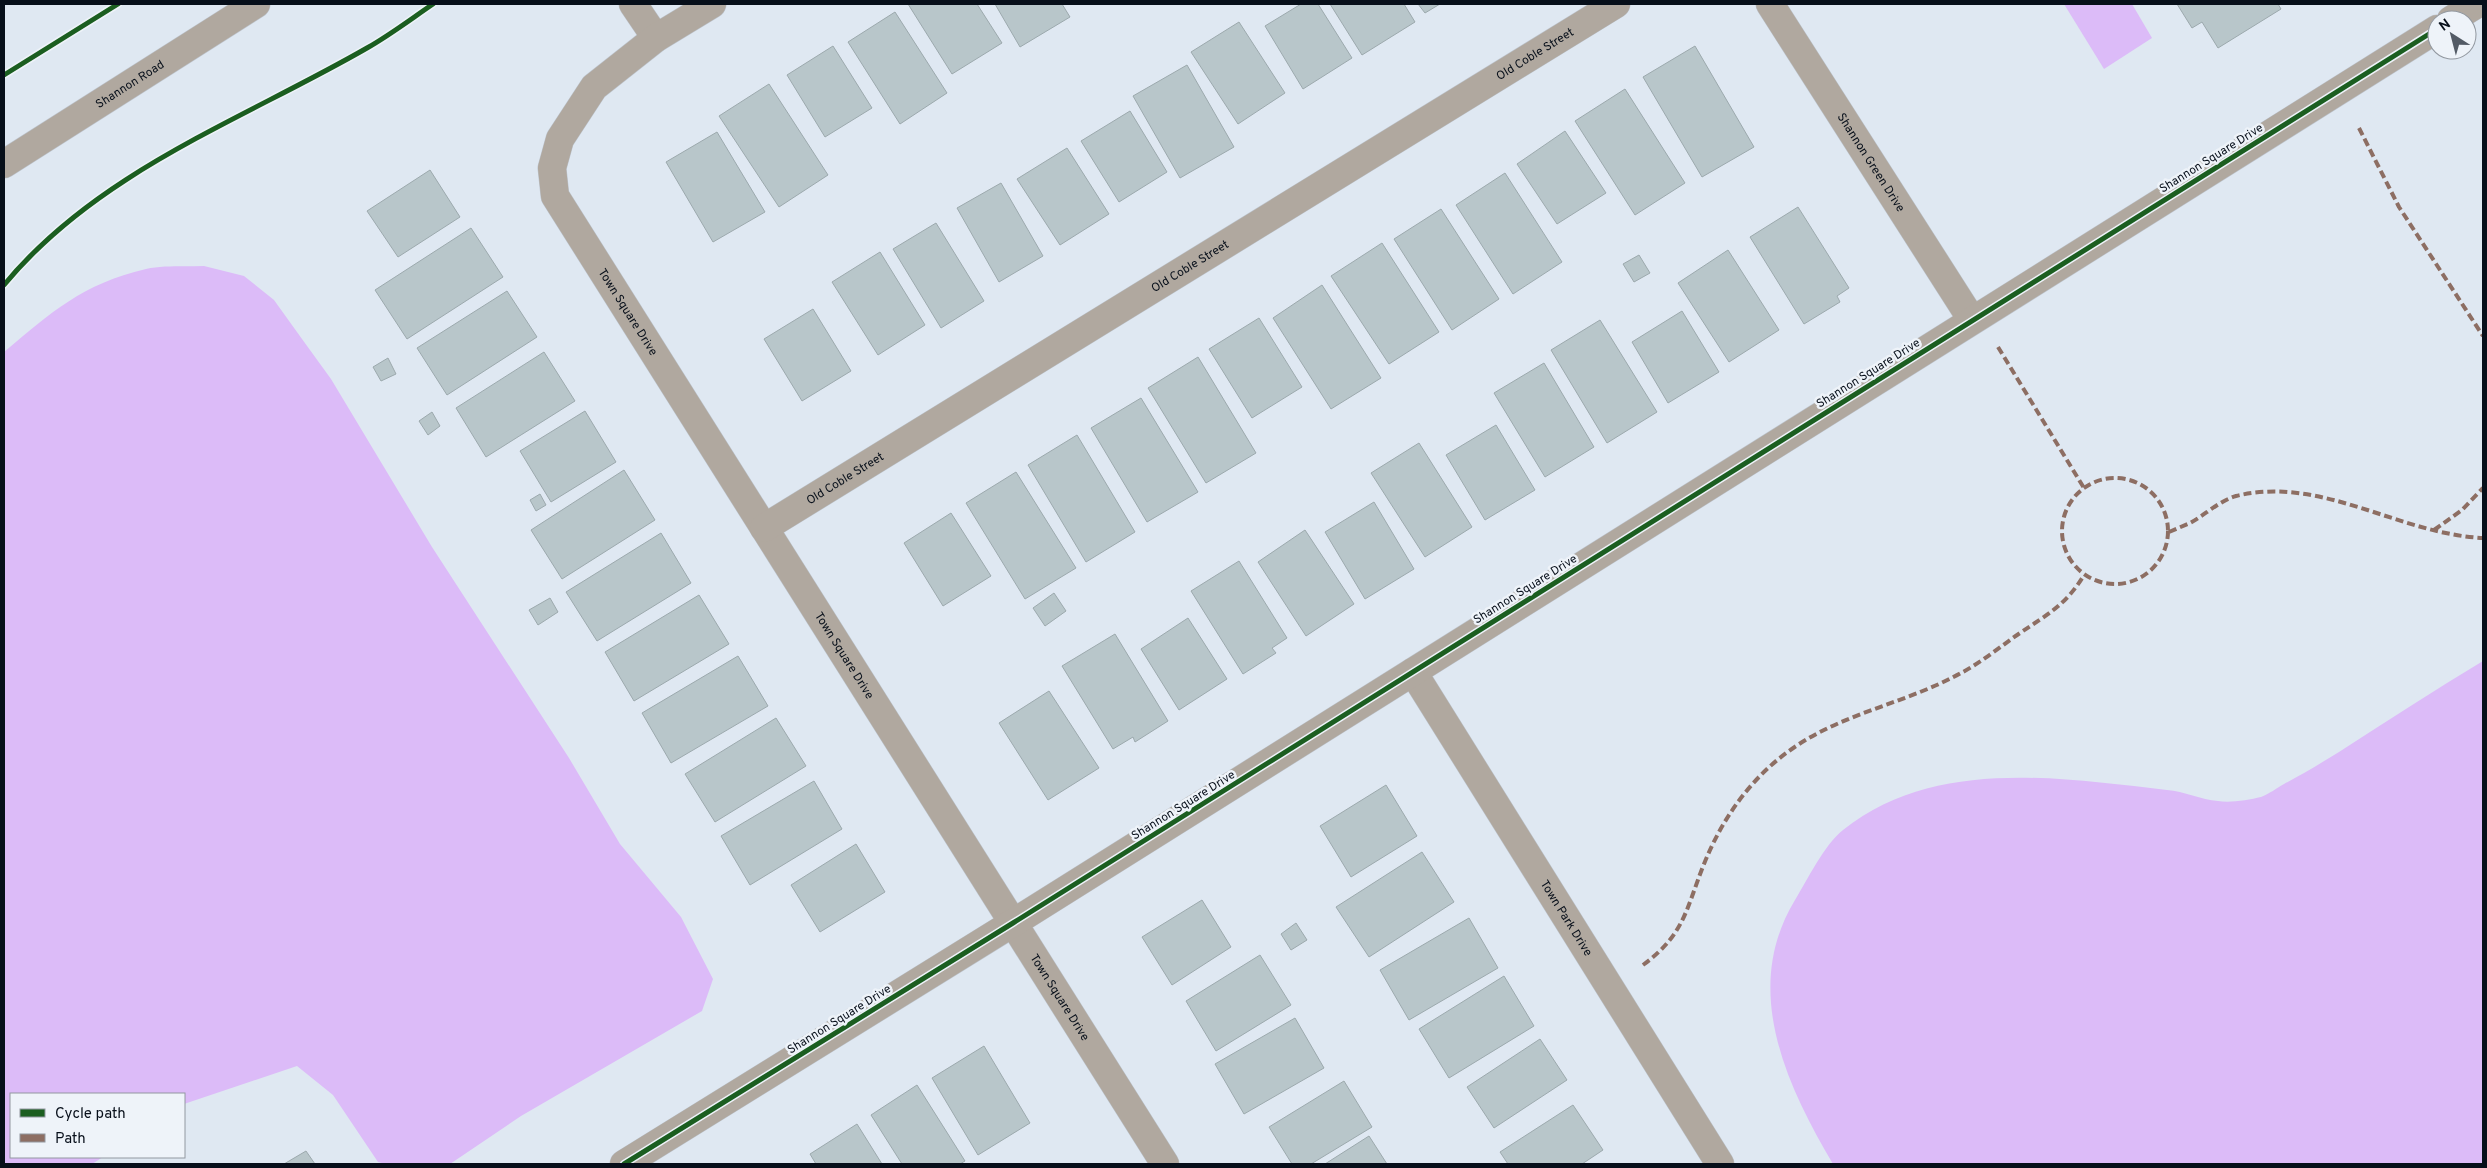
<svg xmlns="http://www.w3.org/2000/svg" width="2487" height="1168" font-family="Overpass,sans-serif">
<rect width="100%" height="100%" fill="#dfe8f2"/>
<!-- water -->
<g fill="#dcbbf8">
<polygon points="2064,4 2132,4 2152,38 2104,69"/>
<path d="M204,266L244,276L274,300L302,339L331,379L432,547L569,758L620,844L681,917L713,979L702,1011L521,1116L450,1164H386L378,1162L333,1095L297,1066L184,1104V1094H11V1157H103L92,1164H4V352C52,312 82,284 146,269C164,265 185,267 204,266Z"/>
<path d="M2483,661V1164H1833C1786,1084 1741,989 1795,900C1808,879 1824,845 1843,830C1935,757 2059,778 2167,790C2184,791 2201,800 2218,801C2230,803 2249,800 2261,797C2269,794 2277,788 2284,784C2303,774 2321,763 2339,752C2387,721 2435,690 2483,661Z"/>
</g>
<!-- building -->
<g fill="#b8c6ca" stroke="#9ca9ad">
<polygon points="908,4 977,4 1002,43 952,74"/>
<polygon points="995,4 1062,4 1070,17 1020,47"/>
<polygon points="1301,4 1318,4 1352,58 1303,89 1265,26"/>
<polygon points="1330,4 1404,4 1415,22 1362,55"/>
<polygon points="1418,4 1440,4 1425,13"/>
<polygon points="2177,4 2278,4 2281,9 2218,48 2202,22 2192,28"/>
<polygon points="895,12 947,93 900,124 848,42"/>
<polygon points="1239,22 1285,93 1238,124 1191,52"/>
<polygon points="833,46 872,108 825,137 787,75"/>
<polygon points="1695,46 1754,147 1702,177 1643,77"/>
<polygon points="1187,65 1234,147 1180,178 1133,96"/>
<polygon points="769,84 828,175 779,207 719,116"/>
<polygon points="1625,89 1685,183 1635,215 1575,121"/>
<polygon points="1130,111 1167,172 1119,202 1081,141"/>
<polygon points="1565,131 1606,193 1557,224 1517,164"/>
<polygon points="717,132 765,212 713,242 666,162"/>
<polygon points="1067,148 1109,214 1060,245 1017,179"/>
<polygon points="430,170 460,217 398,257 367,211"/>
<polygon points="1505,173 1562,262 1513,294 1456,205"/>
<polygon points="1001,183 1043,256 999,282 957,208"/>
<polygon points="1798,207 1849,288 1837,296 1840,302 1804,324 1750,237"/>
<polygon points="1441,209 1499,299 1452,330 1394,239"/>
<polygon points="936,223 984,301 941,328 893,249"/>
<polygon points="471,228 503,277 407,339 375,290"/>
<polygon points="1382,243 1439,332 1389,364 1331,276"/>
<polygon points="1728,250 1779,330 1729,362 1678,283"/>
<polygon points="880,252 925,325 878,355 832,282"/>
<polygon points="1639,255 1650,273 1634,282 1623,264"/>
<polygon points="1322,285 1381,378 1331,409 1273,318"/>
<polygon points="507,291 537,337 447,395 417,348"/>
<polygon points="813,309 851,371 802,401 764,339"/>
<polygon points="1682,311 1719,372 1668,403 1632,342"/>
<polygon points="1259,318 1302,387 1252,418 1209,349"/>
<polygon points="1600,320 1657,412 1607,443 1551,350"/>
<polygon points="544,352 575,401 486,457 456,408"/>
<polygon points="1198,357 1256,453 1206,483 1148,388"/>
<polygon points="388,358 396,374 381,381 373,367"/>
<polygon points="1544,363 1594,447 1545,477 1494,393"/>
<polygon points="1141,398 1198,492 1147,522 1091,428"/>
<polygon points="585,411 616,462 551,502 520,451"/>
<polygon points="432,412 440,426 428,435 419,421"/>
<polygon points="1496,425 1535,490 1485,520 1446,455"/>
<polygon points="1077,435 1135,532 1086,562 1028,465"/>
<polygon points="1419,443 1472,527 1425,557 1371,473"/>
<polygon points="624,470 655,520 562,579 531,530"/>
<polygon points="1016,472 1076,568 1025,599 966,503"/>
<polygon points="540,494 546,505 536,511 530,500"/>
<polygon points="1374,502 1414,569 1365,599 1325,532"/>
<polygon points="951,513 991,576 943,606 904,543"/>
<polygon points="1305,530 1354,604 1306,636 1258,562"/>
<polygon points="661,533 691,583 597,641 566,592"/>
<polygon points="1239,561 1287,638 1272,648 1276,653 1243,674 1191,591"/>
<polygon points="1054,593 1066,611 1045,626 1033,608"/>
<polygon points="699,595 729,644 634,701 605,652"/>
<polygon points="550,598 558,612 538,625 529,610"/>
<polygon points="1188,618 1227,679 1179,710 1141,649"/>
<polygon points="1115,634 1168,721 1135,742 1133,737 1113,749 1062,666"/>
<polygon points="738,656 768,706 671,763 642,713"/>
<polygon points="1049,691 1099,768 1048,800 999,723"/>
<polygon points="776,718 806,766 715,822 685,774"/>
<polygon points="814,781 842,829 750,885 721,836"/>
<polygon points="1386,785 1417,836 1351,877 1320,826"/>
<polygon points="856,844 885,892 820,932 791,885"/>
<polygon points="1422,852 1454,902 1369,957 1336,907"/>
<polygon points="1202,900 1231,947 1172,985 1142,937"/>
<polygon points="1469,918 1498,968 1409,1020 1380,970"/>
<polygon points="1296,923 1307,940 1291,950 1281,934"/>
<polygon points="1260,955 1291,1005 1216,1051 1186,1001"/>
<polygon points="1504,976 1534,1026 1449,1078 1419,1029"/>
<polygon points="1295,1018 1324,1068 1244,1114 1215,1064"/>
<polygon points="1540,1039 1567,1080 1494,1128 1467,1087"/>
<polygon points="984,1046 1030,1123 978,1155 932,1078"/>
<polygon points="1344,1081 1372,1127 1311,1164 1292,1164 1269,1127"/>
<polygon points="917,1085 965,1161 960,1164 902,1164 871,1115"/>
<polygon points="1573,1105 1603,1150 1582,1164 1508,1164 1500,1152"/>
<polygon points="857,1124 882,1164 816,1164 810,1154"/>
<polygon points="1369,1136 1387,1164 1325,1164"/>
<polygon points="306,1151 315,1164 284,1164"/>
</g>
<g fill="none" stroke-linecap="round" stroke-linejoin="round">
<!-- minor casing -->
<g stroke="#bec5ce" stroke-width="29">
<g id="minor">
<polyline points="633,4 656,38"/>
<path id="s1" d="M712,4L656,38L594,87L560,139L552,168L555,196L1165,1164"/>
<path id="s2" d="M1770,4L1972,320"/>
<polyline points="2451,20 2477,4"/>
<path id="s3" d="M4,164L256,4"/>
<path id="s4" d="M764,528L1616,4"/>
<path id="s5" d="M1413,672L1720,1164"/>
<polyline points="624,1164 1013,923 2437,29"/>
</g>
</g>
<!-- minor -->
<use href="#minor" stroke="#b0a89f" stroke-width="28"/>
<!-- quiet -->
<g stroke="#8d6e63" stroke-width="4" stroke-dasharray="8 4" stroke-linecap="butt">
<polyline points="2359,128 2399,207 2483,336"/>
<polyline points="1998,347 2084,488"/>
<circle cx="2115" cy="531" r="53"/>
<polyline points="2434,530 2462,510 2483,488"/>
<path d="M2169,532C2176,529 2183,526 2190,523C2205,515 2219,501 2236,496C2322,475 2398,534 2483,538"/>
<path d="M1643,965C1685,934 1686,909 1704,864C1722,819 1750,779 1789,751C1841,713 1905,704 1961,673C1982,662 2001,646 2020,633C2048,614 2066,605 2084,575"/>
</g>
<!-- cycleway casing -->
<g stroke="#eef3f9" stroke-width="8">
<g id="cycleway">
<polyline points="4,75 118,4"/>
<path d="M4,285C98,171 242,120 367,48C390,35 411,19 433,4"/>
<polyline points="624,1164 1013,923 2437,29"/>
</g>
</g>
<!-- cycleway -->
<use href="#cycleway" stroke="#1b5e20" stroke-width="5"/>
</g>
<g text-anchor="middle" stroke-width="5" stroke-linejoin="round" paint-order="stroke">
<!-- street labels -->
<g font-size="12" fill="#070f1a" stroke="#eef3f9">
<text dy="4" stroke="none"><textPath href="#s4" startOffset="905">Old Coble Street</textPath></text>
<text dy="4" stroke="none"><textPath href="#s3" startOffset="149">Shannon Road</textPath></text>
<text transform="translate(2211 158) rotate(-32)" y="4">Shannon Square Drive</text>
<text dy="4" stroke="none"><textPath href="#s2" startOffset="188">Shannon Green Drive</textPath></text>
<text dy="4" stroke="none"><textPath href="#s4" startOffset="500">Old Coble Street</textPath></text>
<text dy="4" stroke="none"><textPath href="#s1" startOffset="402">Town Square Drive</textPath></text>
<text transform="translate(1868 373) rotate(-32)" y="4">Shannon Square Drive</text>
<text dy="4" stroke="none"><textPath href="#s4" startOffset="95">Old Coble Street</textPath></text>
<text transform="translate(1525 589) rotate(-32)" y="4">Shannon Square Drive</text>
<text dy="4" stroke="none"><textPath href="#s1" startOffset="808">Town Square Drive</textPath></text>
<text transform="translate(1183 805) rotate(-32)" y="4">Shannon Square Drive</text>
<text dy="4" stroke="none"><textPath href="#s5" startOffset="290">Town Park Drive</textPath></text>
<text dy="4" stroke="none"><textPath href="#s1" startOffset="1212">Town Square Drive</textPath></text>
<text transform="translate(839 1019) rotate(-32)" y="4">Shannon Square Drive</text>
</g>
</g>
<!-- border -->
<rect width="2487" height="1168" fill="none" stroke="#070f1a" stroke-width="10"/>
<!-- legend -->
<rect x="10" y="1093" width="175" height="65" fill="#eef3f9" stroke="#9298a0"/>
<rect x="20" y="1109" width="25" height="8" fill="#1b5e20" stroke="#9298a0"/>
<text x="55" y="1118" font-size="15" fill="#070f1a">Cycle path</text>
<rect x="20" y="1134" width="25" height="8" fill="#8d6e63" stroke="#9298a0"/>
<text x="55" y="1143" font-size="15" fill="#070f1a">Path</text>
<!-- north arrow -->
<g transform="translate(2452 35) rotate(324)"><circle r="24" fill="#eef3f9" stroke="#9298a0"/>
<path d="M0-4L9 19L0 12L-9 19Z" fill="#535b66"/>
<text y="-8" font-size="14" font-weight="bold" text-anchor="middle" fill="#070f1a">N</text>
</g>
</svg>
